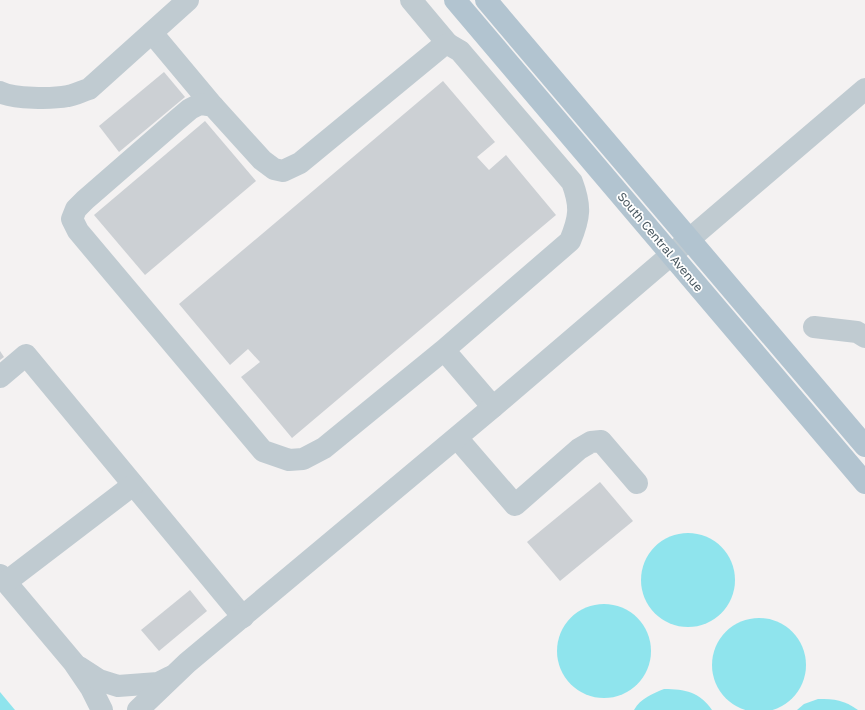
<svg xmlns="http://www.w3.org/2000/svg" width="865" height="710" font-family="'Golos Text',sans-serif">
<rect width="100%" height="100%" fill="#f4f2f2"/>
<!-- water -->
<g fill="#8fe4ed">
<circle cx="688" cy="580" r="47"/>
<circle cx="604" cy="651" r="47"/>
<circle cx="759" cy="665" r="47"/>
<path d="M664,689C685,689 700,692 712,710H634C641,698 652,694 664,689Z"/>
<polygon points="0,692 15,710 0,710"/>
<path d="M818,699C835,699 844,700 858,710H797L804,704Z"/>
</g>
<!-- building -->
<g fill="#ccd0d4">
<polygon points="164,72 185,97 119,152 99,126"/>
<polygon points="443,81 495,142 477,157 489,170 506,155 556,215 292,438 241,377 260,362 248,349 230,365 179,304"/>
<polygon points="205,121 256,181 145,275 94,215"/>
<polygon points="0,351 4,357 0,360"/>
<polygon points="600,482 633,521 560,581 527,542"/>
<polygon points="190,590 207,611 159,651 141,630"/>
</g>
<g fill="none" stroke-linecap="round" stroke-linejoin="round">
<!-- minor -->
<g stroke="#c0cbd1" stroke-width="22">
<polyline points="411,0 448,44"/>
<polyline points="152,33 213,106"/>
<path d="M0,92C14,99 52,99 68,96C75,95 82,91 89,89L188,0"/>
<polyline points="814,327 857,332 865,337"/>
<path d="M444,350L570,241C580,217 581,206 572,182L460,51L448,44L441,47L300,163L283,171L274,169L262,160L213,106L200,104L190,109L177,120L85,200L76,209L72,219L78,231L263,451L289,460L303,459L324,448L444,350L493,407"/>
<polyline points="0,377 26,355 243,617"/>
<polyline points="457,438 515,505 579,449 591,442 601,441 637,483"/>
<polyline points="0,575 74,663 91,688 102,710"/>
<polyline points="6,582 133,485"/>
<polyline points="79,667 99,680 118,686 158,683 170,677"/>
<polyline points="138,710 187,663 493,407 865,89"/>
</g>
<!-- major-bridge -->
<g stroke="#b2c4d0" stroke-width="22">
<polyline points="455,0 865,483"/>
<polyline points="486,0 865,446"/>
</g>
</g>
<g text-anchor="middle" stroke-width="3.5" stroke-linejoin="round" paint-order="stroke">
<!-- street labels -->
<g font-size="12" fill="#495860" stroke="#fff">
<text transform="translate(660 242) rotate(50)" y="4">South Central Avenue</text>
</g>
</g>
</svg>
